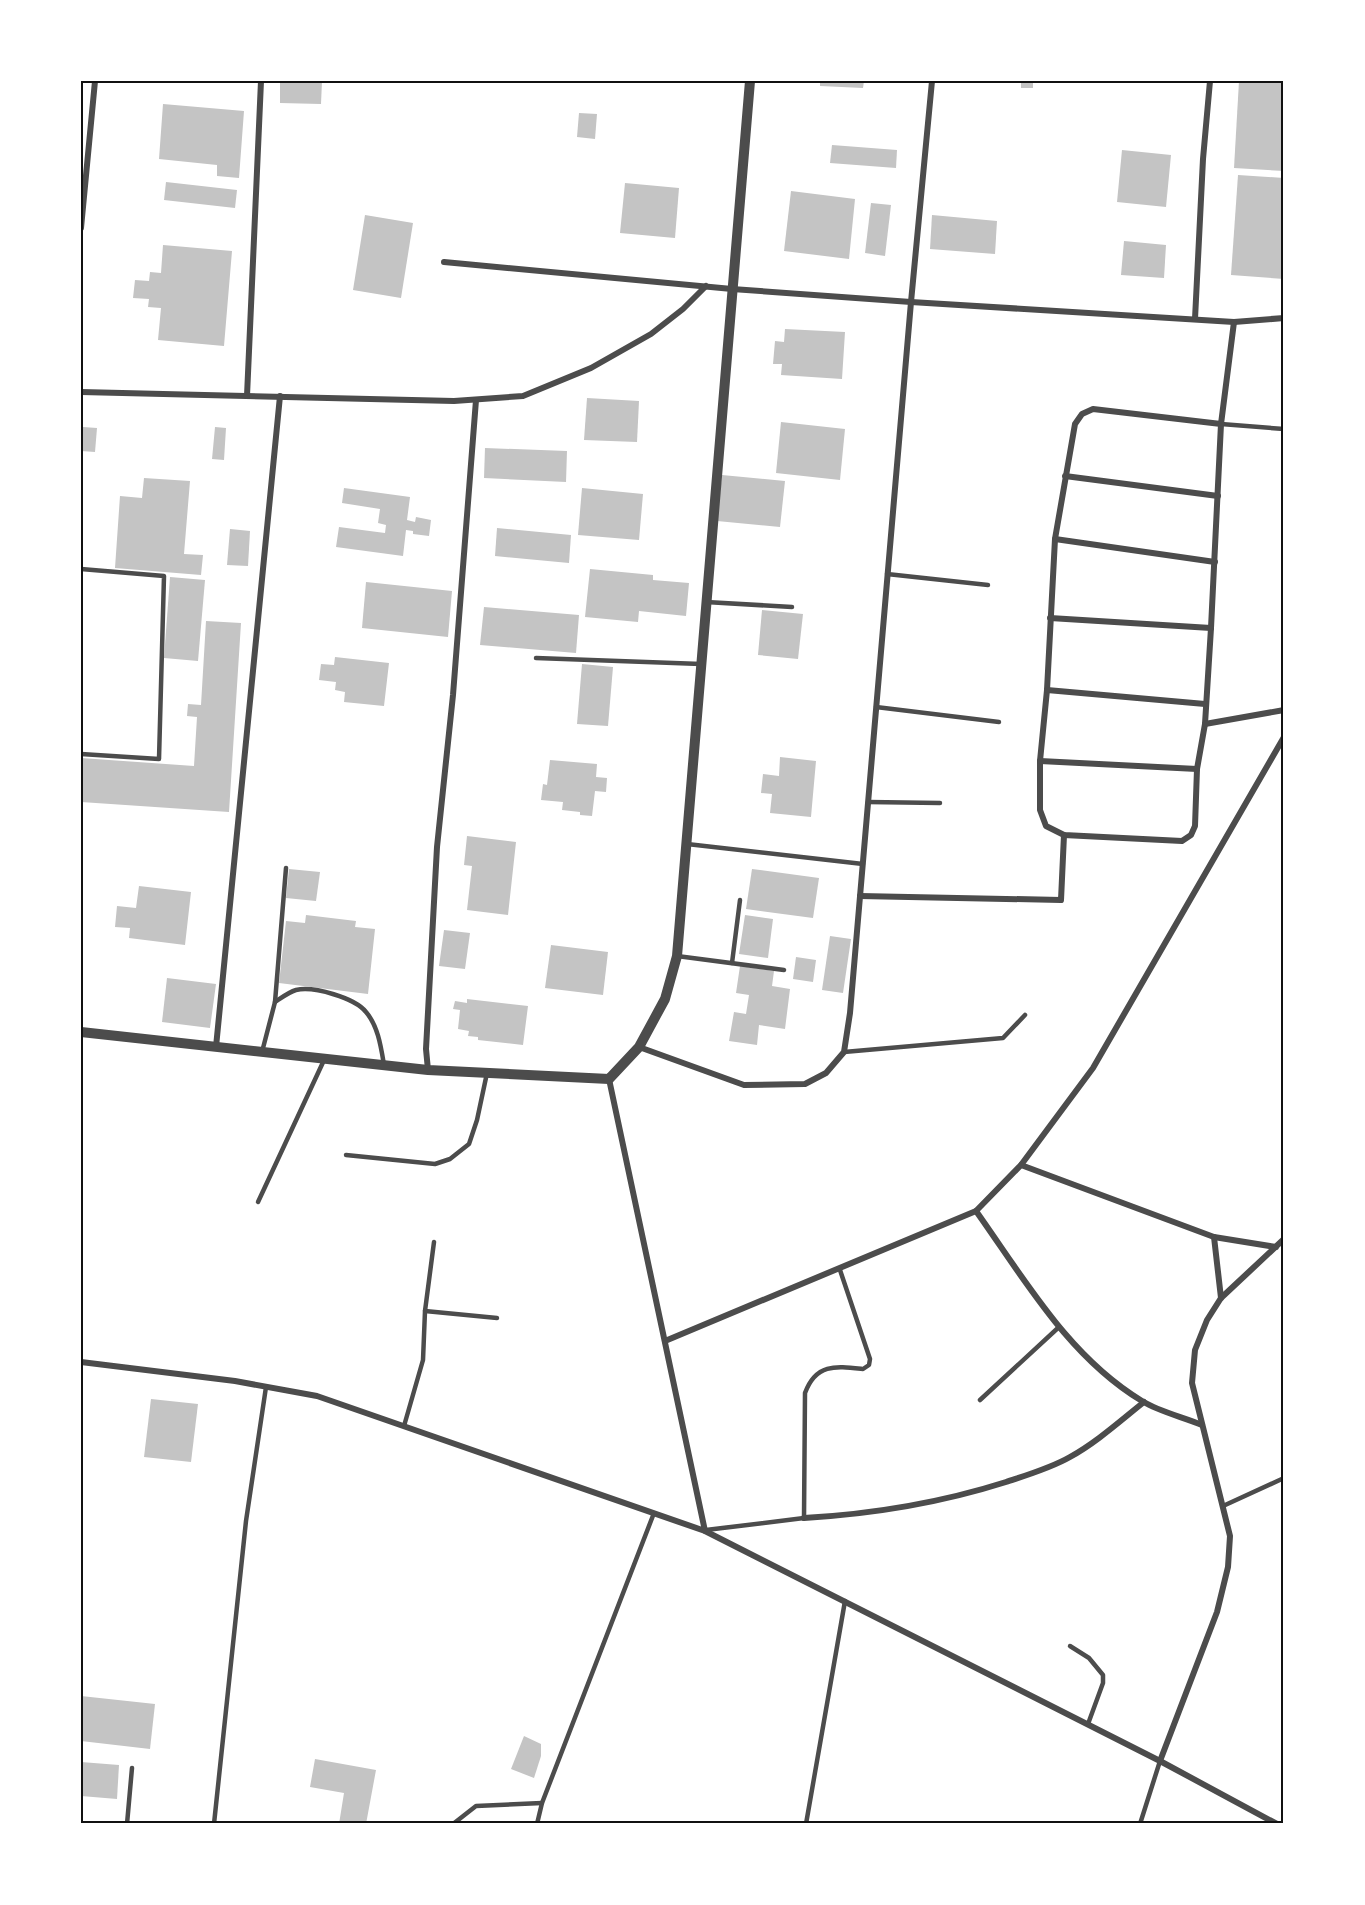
<svg xmlns="http://www.w3.org/2000/svg" width="1365" height="1905" font-family="Literata,serif">
<rect width="100%" height="100%" fill="#fff"/>
<!-- building -->
<g fill="#c4c4c4">
<polygon points="280,81 322,81 321,104 280,103"/>
<polygon points="820,81 864,81 863,88 820,86"/>
<rect x="1021" y="81" width="12" height="7"/>
<polygon points="1239,81 1284,81 1284,171 1234,168"/>
<polygon points="163,104 244,111 239,178 217,176 217,165 159,159"/>
<polygon points="579,113 597,114 595,139 577,137"/>
<polygon points="832,145 897,150 896,168 830,163"/>
<polygon points="1122,150 1171,155 1166,207 1117,202"/>
<polygon points="1238,175 1284,178 1284,279 1231,275"/>
<polygon points="166,182 237,190 235,208 164,200"/>
<polygon points="625,183 679,188 675,238 620,233"/>
<polygon points="791,191 855,199 849,259 784,251"/>
<polygon points="871,203 891,205 885,256 865,253"/>
<polygon points="365,215 413,223 401,298 353,290"/>
<polygon points="932,215 997,221 995,254 930,249"/>
<polygon points="1124,241 1166,245 1164,278 1121,275"/>
<polygon points="163,245 232,251 224,346 158,340 161,308 148,307 149,299 133,298 135,280 149,281 150,272 161,273"/>
<polygon points="785,329 845,332 842,379 781,375 782,364 773,364 775,341 784,342"/>
<polygon points="587,398 639,401 637,442 584,440"/>
<polygon points="781,422 845,429 840,480 776,473"/>
<polygon points="83,427 97,428 95,452 81,451"/>
<polygon points="215,427 226,428 224,460 212,459"/>
<polygon points="485,448 567,451 566,482 484,478"/>
<polygon points="722,475 785,481 780,527 717,521"/>
<polygon points="144,478 190,481 184,554 203,555 201,575 115,568 120,496 142,498"/>
<polygon points="344,488 410,497 407,520 415,522 416,517 431,520 429,536 413,534 413,531 406,530 403,556 336,547 339,527 385,533 386,525 378,523 380,509 342,503"/>
<polygon points="582,488 643,494 639,540 578,535"/>
<polygon points="497,528 571,535 569,563 495,556"/>
<polygon points="230,529 250,531 248,566 227,565"/>
<polygon points="590,569 653,575 653,580 689,583 686,616 639,611 638,622 585,617"/>
<polygon points="170,577 205,580 198,661 164,658"/>
<polygon points="366,582 452,591 448,637 362,628"/>
<polygon points="484,607 579,615 576,653 480,645"/>
<polygon points="762,610 803,614 798,659 758,655"/>
<polygon points="206,621 241,623 229,812 81,802 81,758 194,766 197,717 187,716 188,704 201,705"/>
<polygon points="335,657 389,663 384,706 344,702 345,692 335,690 336,682 319,680 321,664 334,665"/>
<polygon points="582,664 613,667 608,726 577,724"/>
<polygon points="780,757 816,761 811,817 770,813 772,794 761,793 763,774 779,776"/>
<polygon points="550,760 597,764 596,777 607,778 606,792 595,791 592,816 580,815 580,812 562,810 563,802 541,800 543,784 547,785"/>
<polygon points="467,836 516,842 508,915 467,910 472,866 464,865"/>
<polygon points="289,869 320,872 316,901 286,898"/>
<polygon points="752,869 819,878 813,918 746,909"/>
<polygon points="139,886 191,892 185,945 129,938 130,928 115,927 117,906 136,908"/>
<polygon points="306,915 356,921 355,927 375,929 368,994 279,983 286,921 305,923"/>
<polygon points="745,915 773,919 768,958 739,954"/>
<polygon points="444,930 470,933 465,969 439,966"/>
<polygon points="830,936 851,939 843,993 822,990"/>
<polygon points="551,945 608,952 603,995 545,988"/>
<polygon points="796,957 816,960 813,982 793,979"/>
<polygon points="740,966 774,971 772,986 790,989 785,1029 759,1025 757,1045 729,1041 734,1012 746,1014 749,995 736,993"/>
<polygon points="167,978 216,984 210,1028 162,1022"/>
<polygon points="467,999 528,1006 523,1045 478,1040 478,1037 468,1036 469,1031 458,1029 460,1010 453,1009 455,1001 467,1003"/>
<polygon points="151,1399 198,1404 191,1462 144,1457"/>
<polygon points="81,1696 155,1704 150,1749 81,1741"/>
<polygon points="524,1736 541,1744 541,1756 534,1778 511,1769"/>
<polygon points="315,1759 376,1770 366,1824 339,1824 344,1793 310,1787"/>
<polygon points="81,1762 119,1765 117,1799 81,1796"/>
</g>
<g fill="none" stroke-linecap="round" stroke-linejoin="round">
<!-- service -->
<g stroke="#4c4c4c" stroke-width="4.5">
<polyline points="1221,424 1284,429"/>
<polyline points="81,569 164,576 159,759 81,754"/>
<polyline points="887,574 988,585"/>
<polyline points="706,602 792,607"/>
<polyline points="536,658 701,664"/>
<polyline points="876,707 999,722"/>
<polyline points="868,802 940,803"/>
<polyline points="687,844 863,864"/>
<polyline points="677,956 784,970"/>
<polyline points="732,963 740,900"/>
<path d="M275,1002C281,998 289,992 296,990C314,986 355,998 366,1012C378,1026 381,1047 384,1065"/>
<polyline points="262,1052 275,1002 286,868"/>
<polyline points="844,1052 1003,1038 1025,1015"/>
<polyline points="346,1155 435,1164 450,1159 469,1144 477,1120 487,1073"/>
<polyline points="258,1202 325,1058"/>
<polyline points="425,1311 497,1318"/>
<polyline points="980,1400 1059,1327"/>
<polyline points="404,1426 423,1360 425,1311 434,1242"/>
<polyline points="1223,1506 1284,1478"/>
<path d="M706,1530L804,1518L805,1393C816,1363 836,1366 863,1369L869,1365L870,1359L840,1270"/>
<polyline points="1070,1646 1089,1658 1103,1675 1103,1683 1088,1724"/>
<polyline points="127,1824 132,1768"/>
<polyline points="214,1824 246,1521 266,1387"/>
<polyline points="453,1824 476,1806 542,1803"/>
<polyline points="537,1824 542,1803 654,1513"/>
<polyline points="806,1824 845,1601"/>
<polyline points="1140,1824 1160,1761"/>
</g>
<!-- minor -->
<g stroke="#4c4c4c" stroke-width="6">
<polyline points="81,228 95,81"/>
<polyline points="444,262 732,289 911,302 1234,322 1284,318"/>
<polyline points="1195,319 1203,159 1210,81"/>
<polyline points="81,392 454,401 523,396 591,368 651,334 683,309 706,286"/>
<polyline points="247,396 261,81"/>
<polyline points="1221,424 1093,409 1082,414 1075,424 1055,539 1047,690 1040,761 1040,810 1046,826 1064,835 1182,841 1191,835 1195,826 1197,769 1205,724 1211,628 1221,424 1234,322"/>
<polyline points="1065,476 1218,496"/>
<polyline points="1055,539 1215,562"/>
<polyline points="1050,618 1211,628"/>
<polyline points="1047,690 1205,704"/>
<polyline points="1205,724 1284,710"/>
<polyline points="1040,761 1197,769"/>
<polyline points="860,896 1061,900 1064,835"/>
<polyline points="216,1047 280,396"/>
<polyline points="639,1047 744,1085 805,1084 826,1073 844,1052 850,1013 911,302 932,81"/>
<polyline points="428,1070 426,1049 437,847 453,695 476,400"/>
<polyline points="609,1079 705,1531"/>
<polyline points="1021,1165 1214,1237 1276,1247"/>
<path d="M976,1211C1025,1280 1069,1357 1142,1401C1160,1412 1183,1417 1202,1425"/>
<polyline points="1214,1237 1221,1298"/>
<polyline points="665,1341 976,1211 1021,1165 1093,1068 1284,737"/>
<polyline points="81,1362 235,1381 317,1396 705,1531 1160,1761 1277,1824"/>
<path d="M804,1518C873,1514 940,1503 1006,1482C1027,1475 1051,1468 1070,1457C1097,1442 1120,1421 1144,1402"/>
<polyline points="1160,1761 1217,1612 1228,1567 1230,1536 1192,1383 1195,1350 1207,1320 1221,1298 1284,1239"/>
</g>
<!-- tertiary -->
<polyline stroke="#4c4c4c" stroke-width="10" points="81,1032 428,1070 609,1079 639,1047 665,999 677,956 750,81"/>
</g>
<!-- border -->
<rect width="1365" height="1905" fill="none" stroke="#ffffff" stroke-width="165"/>
<rect x="82" y="82" width="1200" height="1740" fill="none" stroke="#111" stroke-width="2"/>
</svg>
